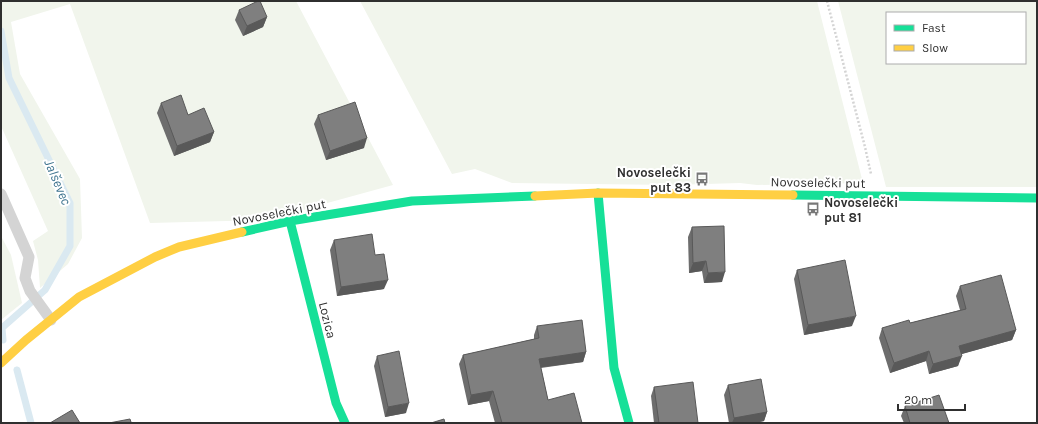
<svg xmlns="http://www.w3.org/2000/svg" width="1038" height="424" font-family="Karla,sans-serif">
<rect width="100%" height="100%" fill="#fff"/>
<!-- green -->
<g fill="#f1f5ec" fill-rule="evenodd">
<polygon points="1,1 296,1 393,185 320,205 271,220 150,223 70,4 11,22 20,74 80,179 82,238 68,264 40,288 38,260 33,241 48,231 1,126"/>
<polygon points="360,1 817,1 863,183 757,185 740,183 671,185 512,183 475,169 452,174"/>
<path d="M838,1H1037V187H886ZM887,13H1025V63H887Z"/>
<polygon points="1,236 11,255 22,303 1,320"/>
</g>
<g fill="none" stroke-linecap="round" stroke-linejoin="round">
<!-- stream -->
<g stroke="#dae9f1" stroke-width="7">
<polyline points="1,31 9,78 70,203 70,246 45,290 2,328 3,340"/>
<polyline points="17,370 31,423"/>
</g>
<!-- path -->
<polyline stroke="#d4d4d4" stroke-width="2.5" stroke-dasharray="2 2" stroke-linecap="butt" points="827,1 865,147 871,174"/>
<!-- lane -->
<polyline stroke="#d4d4d4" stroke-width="11" points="1,194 29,257 25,278 30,291 51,320"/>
<!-- fast -->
<g stroke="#16e098" stroke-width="9">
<polyline points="598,193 614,368 629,423"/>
<polyline points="793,195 1037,198"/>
<polyline points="290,221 336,403 345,423"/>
<polyline points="242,232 290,221 412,201 535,196"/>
</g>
<!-- slow -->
<g stroke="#ffcf43" stroke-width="9">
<polyline points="535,196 598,193 793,195"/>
<polyline points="1,363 26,340 79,297 155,257 179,247 242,232"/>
</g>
</g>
<!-- wall -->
<g fill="#6d6d6d">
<polygon points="239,10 267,17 263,27 243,36 235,20"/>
<polygon points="161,103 188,115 214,132 210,142 174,156 157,113"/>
<polygon points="318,115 364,148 326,160 314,124"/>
<polygon points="692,227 722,282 704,283 702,271 689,273 688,237"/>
<polygon points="334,240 375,255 384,289 337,296 330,250"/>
<polygon points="797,270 852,326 804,335 794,279"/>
<polygon points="960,286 1016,330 1012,340 961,354 958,366 929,374 926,361 890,373 879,338 882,328 910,323 960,310 956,296"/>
<polygon points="537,326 586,352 583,362 541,368 548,400 582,423 495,423 489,401 468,405 459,364 463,355 534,339 534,335"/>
<polygon points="377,356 406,413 385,417 374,366"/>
<polygon points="728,385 767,412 764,421 755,423 729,423 724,395"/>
<polygon points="654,387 698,423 654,423 651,396"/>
<polygon points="905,406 949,423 904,423 901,416"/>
</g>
<!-- shaded-wall -->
<g fill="#595959">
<polygon points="267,17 263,27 243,36 247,26"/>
<polygon points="214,132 210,142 174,156 177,146"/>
<polygon points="367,138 364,148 326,160 330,151"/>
<polygon points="706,261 702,271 689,273 693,263"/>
<polygon points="725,272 722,282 704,283 708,273"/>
<polygon points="388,280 384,289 337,296 341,287"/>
<polygon points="856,316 852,326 804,335 808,325"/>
<polygon points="1016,330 1012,340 955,356 959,346"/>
<polygon points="929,351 926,361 890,373 894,363"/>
<polygon points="586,352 583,362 535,368 539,359"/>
<polygon points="962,356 958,366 929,374 933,364"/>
<polygon points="493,391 489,401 468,405 471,395"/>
<polygon points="409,403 406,413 385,417 388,407"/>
<polygon points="767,412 764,421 755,423 732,423 734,418"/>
</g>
<!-- building -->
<g fill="#7f7f7f" stroke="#595959">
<polygon points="258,1 260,1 267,17 247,26 239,10"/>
<polygon points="181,95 188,115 204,108 214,132 177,146 161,103"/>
<polygon points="355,102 367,138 330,151 318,115"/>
<polygon points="724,226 725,272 708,273 706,261 693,263 692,227"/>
<polygon points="372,234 375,255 384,254 388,280 341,287 334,240"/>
<polygon points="845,260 856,316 808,325 797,270"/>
<polygon points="1001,275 1016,330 959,346 962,356 933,364 929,351 894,363 882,328 909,320 910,323 966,309 960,286"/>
<polygon points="582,320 586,352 539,359 548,400 574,393 582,423 502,423 493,391 471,395 463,355 539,338 537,326"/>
<polygon points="399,351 409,403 388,407 377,356"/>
<polygon points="761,379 767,412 734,418 728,385"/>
<polygon points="693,382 698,423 659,423 654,387"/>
<polygon points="939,395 949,423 910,423 905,406"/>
<polygon points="72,410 80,423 50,423"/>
<polygon points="130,419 131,422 129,423 109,423"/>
<polygon points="444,419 445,423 431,423"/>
</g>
<!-- icons -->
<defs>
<g id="bus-bare" transform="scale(1.08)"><path d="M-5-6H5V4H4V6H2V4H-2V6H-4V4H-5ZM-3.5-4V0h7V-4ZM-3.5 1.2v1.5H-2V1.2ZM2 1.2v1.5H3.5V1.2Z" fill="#787878" stroke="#fff" stroke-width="2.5" paint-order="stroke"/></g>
</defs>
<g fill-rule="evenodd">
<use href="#bus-bare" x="702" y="179"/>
<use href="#bus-bare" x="813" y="209"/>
</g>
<g text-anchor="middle" stroke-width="4" stroke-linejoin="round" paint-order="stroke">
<!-- poi labels -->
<g font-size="13" font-weight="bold" fill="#2f2f2f" stroke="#fff" text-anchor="end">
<text x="691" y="177">Novoselečki<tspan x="691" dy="15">put 83</tspan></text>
<text x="824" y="207" text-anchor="start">Novoselečki<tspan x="824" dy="15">put 81</tspan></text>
</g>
<!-- street labels -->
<g font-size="13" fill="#2f2f2f" stroke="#fff">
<text transform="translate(818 182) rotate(1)" y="5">Novoselečki put</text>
<text transform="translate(279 212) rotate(-11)" y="5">Novoselečki put</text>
<text transform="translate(328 320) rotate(76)" y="5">Lozica</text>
</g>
<!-- water labels -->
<g font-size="14" font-style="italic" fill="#3f748f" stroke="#fff">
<text transform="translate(58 182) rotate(67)" y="5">Jalševec</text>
</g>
</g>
<!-- border -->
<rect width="1038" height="424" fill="none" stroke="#2f2f2f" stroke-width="4"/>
<!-- legend -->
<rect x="886" y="12" width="140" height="52" fill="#ffffff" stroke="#acacac"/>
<rect x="894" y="25" width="20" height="6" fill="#16e098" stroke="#acacac"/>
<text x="922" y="32" font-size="12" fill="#2f2f2f">Fast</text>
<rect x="894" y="45" width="20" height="6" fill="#ffcf43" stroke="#acacac"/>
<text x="922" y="52" font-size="12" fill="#2f2f2f">Slow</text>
<!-- scale -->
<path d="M898 404v6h67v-6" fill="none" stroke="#2f2f2f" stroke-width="2"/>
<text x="904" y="404" font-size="12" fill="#2f2f2f" stroke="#ffffff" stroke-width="3" paint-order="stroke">20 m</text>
</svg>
